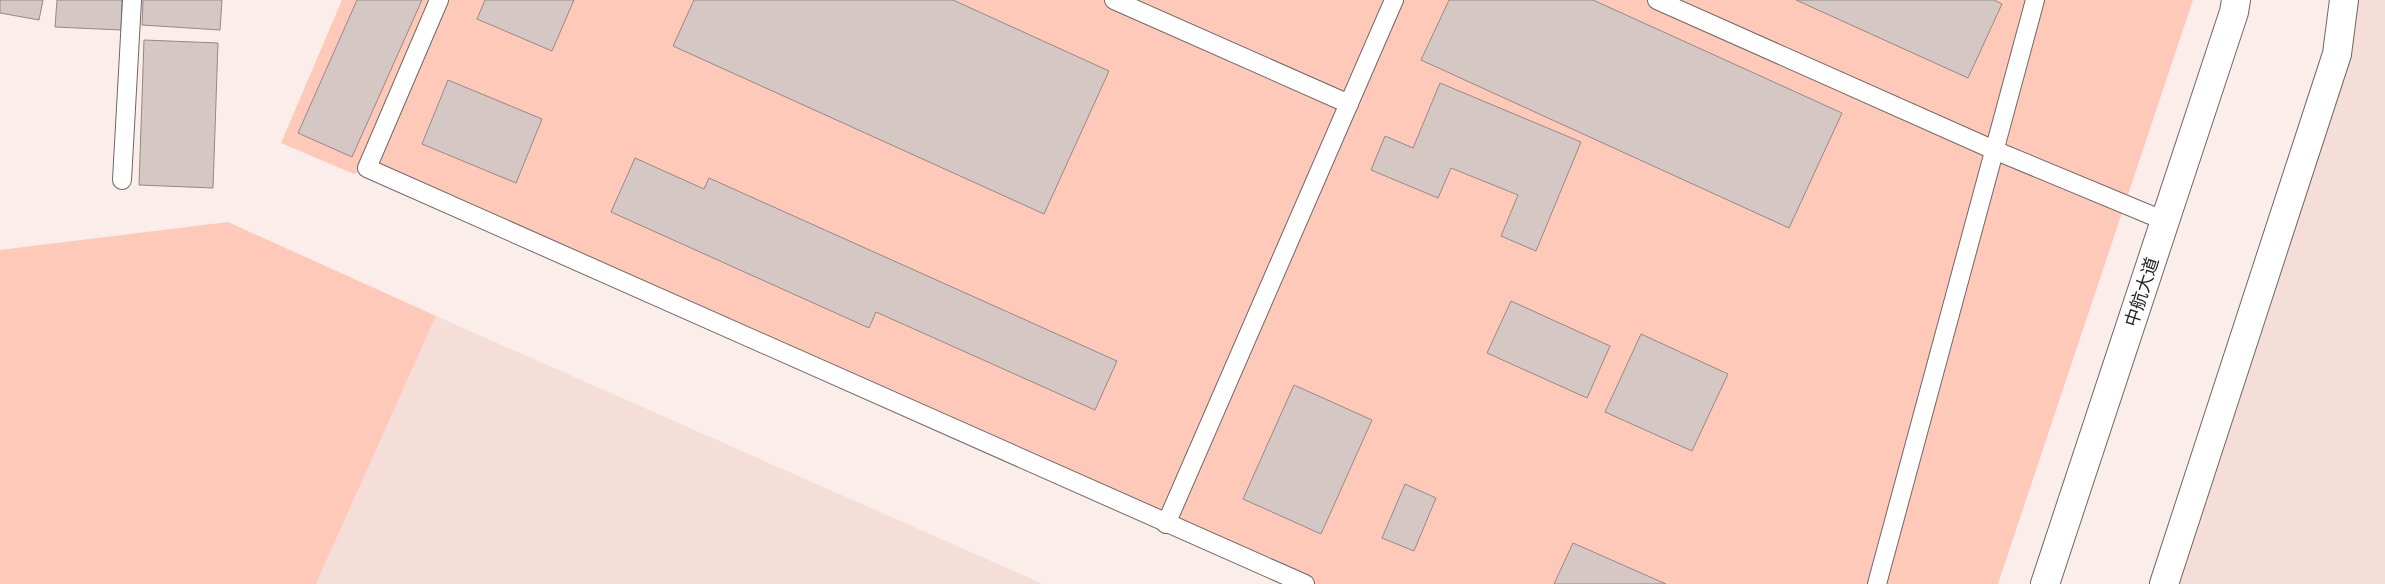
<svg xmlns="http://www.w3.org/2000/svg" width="2385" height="584" font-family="'DejaVu Sans','Noto Sans SC',sans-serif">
<rect width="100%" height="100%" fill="#fbede9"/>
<!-- built -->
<g fill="#f4ded7">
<polygon points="2344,0 2385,0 2385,584 2164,584"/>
<polygon points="436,316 1043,584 316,584"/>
</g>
<!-- green -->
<g fill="#ffc9ba">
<polygon points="342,0 2193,0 1998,584 1313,584 367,168 354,174 281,143"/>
<polygon points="228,222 436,316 316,584 0,584 0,250"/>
</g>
<!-- building -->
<g fill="#d5c7c3" stroke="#958985">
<polygon points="0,0 43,0 39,20 0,13"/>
<polygon points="57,0 122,0 121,30 55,27"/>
<polygon points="143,0 222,0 220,30 142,25"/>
<polygon points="357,0 422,0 352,157 298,133"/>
<polygon points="485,0 574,0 552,51 477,19"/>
<polygon points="694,0 953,0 1109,71 1044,214 673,46"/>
<polygon points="1449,0 1593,0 1842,113 1789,228 1421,60"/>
<polygon points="1796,0 1994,0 2002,4 1968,78"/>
<polygon points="144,40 218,43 213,188 139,185"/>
<polygon points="448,80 542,119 516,183 422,144"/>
<polygon points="1440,83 1581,142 1536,251 1501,236 1518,195 1451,168 1438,198 1371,170 1385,136 1413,148"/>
<polygon points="635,158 704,189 709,178 1117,361 1095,410 876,312 869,328 611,212"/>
<polygon points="1511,301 1610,346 1587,398 1487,353"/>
<polygon points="1641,334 1728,374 1692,451 1605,412"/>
<polygon points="1294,385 1372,420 1321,534 1243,499"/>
<polygon points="1405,484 1436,498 1414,551 1382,538"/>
<polygon points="1573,543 1666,584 1554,584"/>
</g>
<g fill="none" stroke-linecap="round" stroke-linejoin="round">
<!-- lane casing -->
<g stroke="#726663" stroke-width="20">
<g id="lane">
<polyline points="439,0 367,168 1305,584"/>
<polyline points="1114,0 1349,104"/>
<polyline points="1657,0 1994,150 2165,221"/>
<polyline points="122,180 132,0"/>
<polyline points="1166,524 1394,0"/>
<polyline points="1877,584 2035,0"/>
</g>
</g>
<!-- secondary casing -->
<g stroke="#726663" stroke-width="30">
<g id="secondary">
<polyline points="2045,584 2234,12 2236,0"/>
<polyline points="2164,584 2337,54 2344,0"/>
</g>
</g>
<!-- lane -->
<use href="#lane" stroke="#fff" stroke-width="18"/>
<!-- secondary -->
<use href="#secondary" stroke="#fff" stroke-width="28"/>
</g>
<g text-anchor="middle" stroke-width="4.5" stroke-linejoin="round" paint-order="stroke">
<!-- street labels -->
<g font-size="18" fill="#272221" stroke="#fefefe">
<text transform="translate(2142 292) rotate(-72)" y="6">中航大道</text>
</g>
</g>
</svg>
